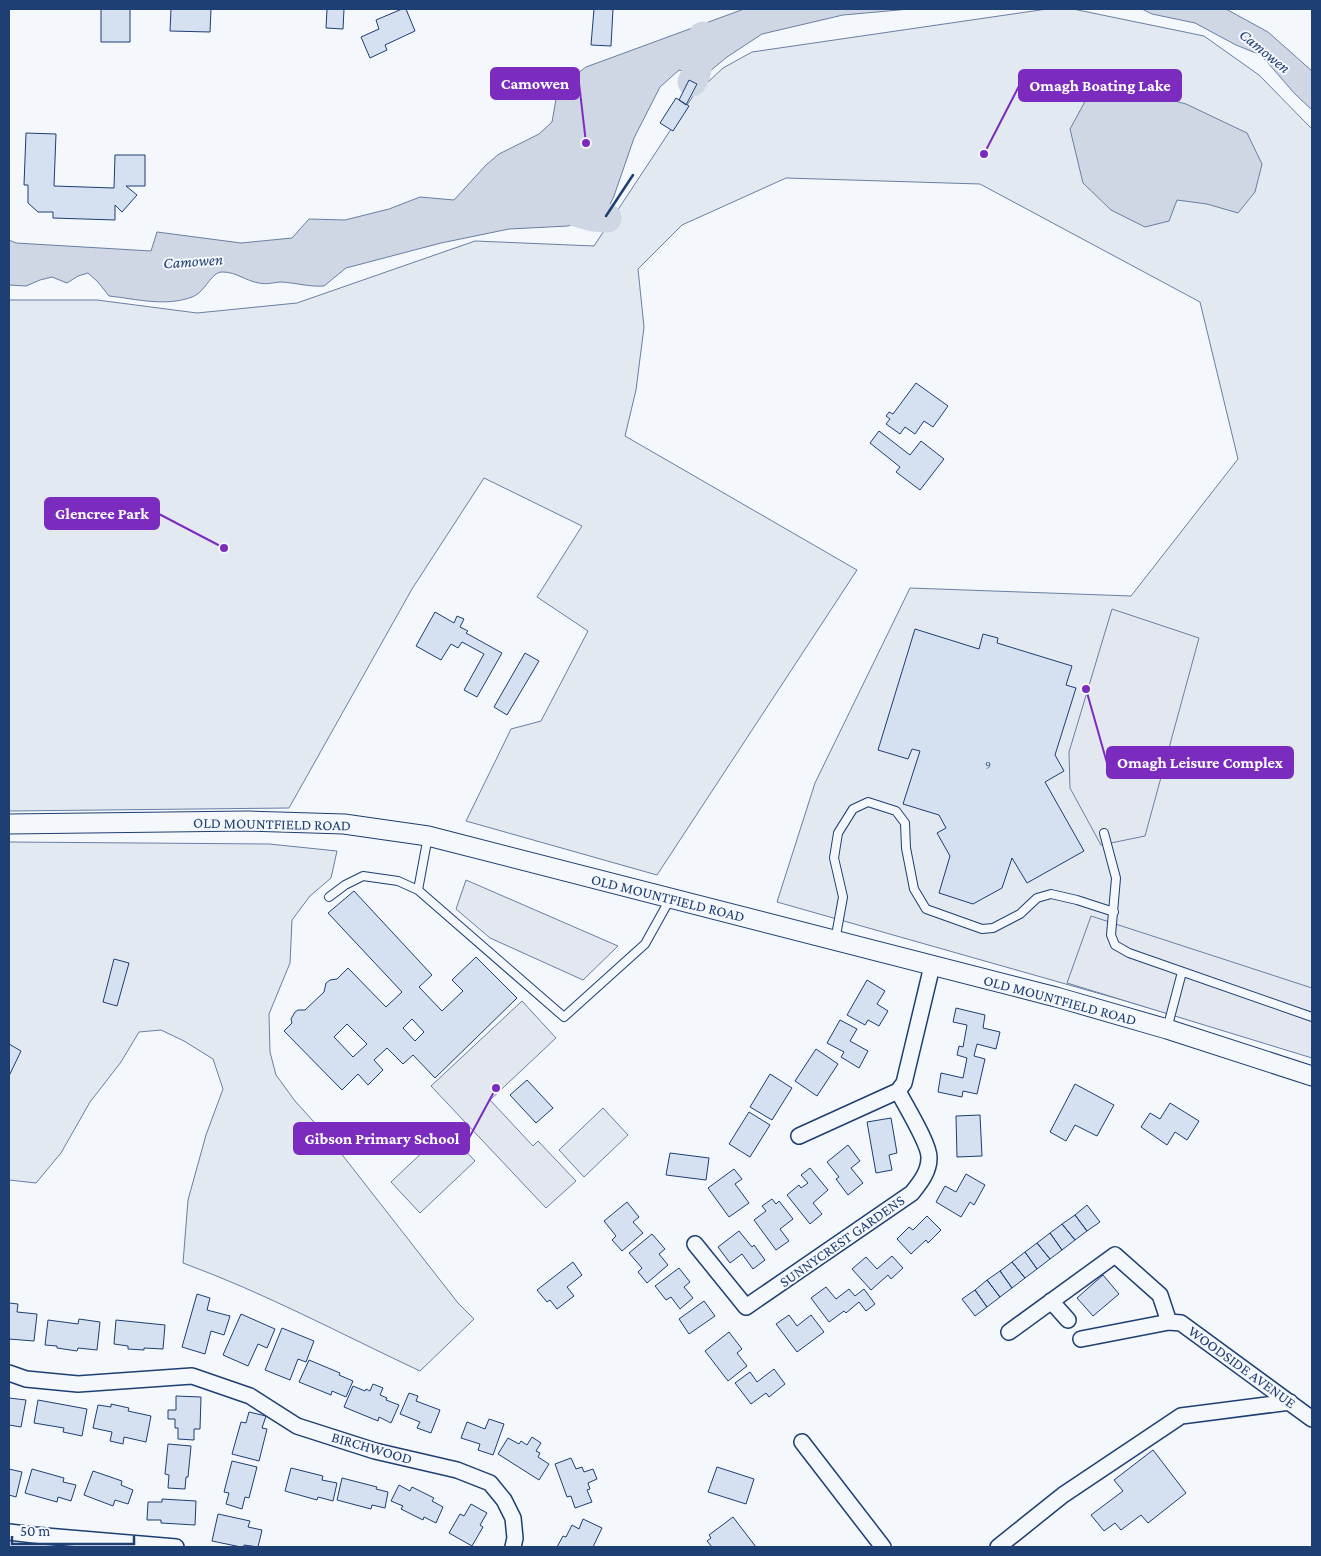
<svg xmlns="http://www.w3.org/2000/svg" width="1321" height="1556" font-family="'Crimson Pro',serif">
  <style>
    .green { fill: #e3e9f0; stroke: #687fa3 }
    .parking { fill: #e3e8f0; stroke: #687fa3 }
    .water { fill: #cfd7e4; stroke: #687fa3 }
    .lines { fill: none; stroke-linecap: round; stroke-linejoin: round }
    .river { stroke: #cfd7e4; stroke-width: 29 }
    .building { fill: #d5e0f0; stroke: #1d3f73; fill-rule: evenodd }
    .service-casing { stroke: #1d3f73; stroke-width: 10 }
    .minor-casing { stroke: #1d3f73; stroke-width: 18 }
    .tertiary-casing { stroke: #1d3f73; stroke-width: 21 }
    .service { stroke: #f4f7fb; stroke-width: 8 }
    .minor { stroke: #f4f7fb; stroke-width: 15 }
    .tertiary { stroke: #f4f7fb; stroke-width: 19 }
    .wall { stroke: #1d3f73; stroke-width: 2.5 }
    .labels { text-anchor: middle; dominant-baseline: central; stroke-width: 4; stroke-linejoin: round; paint-order: stroke }
    .number-label { font-size: 12px; fill: #4b6792 }
    .street-label { font-size: 15px; fill: #1d3f73; stroke: #f4f7fb }
    .water-label { font-size: 16px; font-style: italic; fill: #1d3f73; stroke: #f4f7fb }
    .leader { fill: none; stroke: #7b2cbf; stroke-width: 2 }
    .callout-dot { fill: #7b2cbf; stroke: #f4f7fb; stroke-width: 2 }
    .callout { fill: #7b2cbf; stroke: #7b2cbf; stroke-width: 2 }
    .callout-label { font-size: 16px; text-anchor: middle; font-weight: bold; fill: #fff }
  </style>
  <rect width="100%" height="100%" fill="#f4f7fb"/>
  <!-- green -->
  <path class="green" d="M1047 9H1073L1204 36 1259 75 1312 129V1056L1122 1000 777 902 815 783 910 588 1131 596 1238 459 1200 302 980 184 786 178 682 225 638 269 644 327 636 390 625 436 857 570 657 875 466 821 511 729 541 721 588 631 537 597 582 526 484 478 412 589 289 808 9 811V300H97L197 313 297 303 475 241 594 246 693 96 723 68 752 52Z
    M9 842 269 844 337 851 331 878 310 896 292 920 290 963 269 1014 270 1052 276 1075 295 1101 333 1143 458 1303 474 1319 420 1371C341 1334 265 1293 183 1263L188 1200 206 1135 223 1089 213 1059 184 1041 161 1030 139 1032 121 1062 90 1102 61 1153 36 1183 9 1180Z
    M603 1108 628 1135 584 1177 559 1150Z
    M446 1130 475 1161 420 1213 391 1182Z"/>
  <!-- parking -->
  <path class="parking" d="M1112 609 1199 638 1145 836 1101 845 1070 788 1069 752Z
    M466 880 618 946 583 980 490 938 456 909Z
    M1091 916 1312 988V1058L1067 983Z
    M522 1001 556 1038 490 1100 533 1146 538 1141 576 1181 546 1208 431 1086Z"/>
  <!-- water -->
  <path class="water" d="M744 9H910L843 15 762 34 727 57 704 76 679 70 660 87 634 138 614 196 606 213 568 226 509 229 441 243 346 268 324 286C310 287 296 283 282 282 275 282 266 285 259 283 246 281 236 272 223 272 211 271 206 292 192 297 165 307 137 299 109 296L98 282 88 273 78 276 67 283 52 277 40 280 26 286 9 285V240L16 243 151 251 157 232 241 243 292 238 309 219 345 220 389 209 420 197 454 200 486 165 499 154 539 134 552 122 556 99 562 85 586 67Z
    M1142 9H1226L1268 32 1312 71V110L1295 94 1261 55 1236 45 1195 23 1152 14Z
    M1119 86 1186 104 1247 133 1262 164 1255 192 1238 213 1207 204 1177 200 1169 221 1145 227 1111 210 1083 183 1070 129 1088 96Z"/>
  <g class="lines">
    <!-- river -->
    <path class="river" d="M692 82 696 74 703 36
      M556 206 593 217 607 218"/>
  </g>
  <!-- building -->
  <path class="building" d="M101 9H130V42H101Z
    M171 9H211L210 32 170 31Z
    M327 9H344L343 29 326 28Z
    M402 9H406L415 31 385 45 387 50 370 58 361 37 379 29 376 20Z
    M594 9H613L611 46 591 45Z
    M689 80 697 84 686 105 679 100Z
    M676 98 689 106 673 131 660 123Z
    M26 133 56 134 54 186 114 188 115 155H145V186H126L137 195 122 212 115 205V220L53 218V212H38L28 203V185H24Z
    M916 383 948 406 933 427 924 421 915 434 905 427 900 434 886 424 890 419 886 416 889 412 893 414Z
    M879 431 910 455 921 441 944 459 920 490 896 472 900 467 870 443Z
    M435 612 454 623 457 616 464 619 460 627 468 631 466 633 502 653 477 697 464 690 484 654 462 642 458 648 451 644 441 660 416 646Z
    M915 629 979 649 983 634 998 638 997 643 1072 666 1066 685 1076 688 1055 755 1064 771 1045 782 1084 851 1027 883 1012 858 1002 888 973 904 939 893 950 856 937 833 946 828 939 815 903 804 920 751 912 749 908 759 878 750Z
    M525 653 539 661 507 715 494 707Z
    M354 891 432 975 419 987 442 1011 463 991 452 980 476 957 517 998 435 1078 413 1055 403 1064 387 1048 374 1060 383 1070 368 1085 358 1074 342 1090 284 1031 292 1023 291 1019 295 1012 298 1010H305L324 992 326 983 330 980 337 979 348 968 386 1007 402 992 328 913ZM412 1019 424 1032 415 1041 403 1028ZM347 1024 367 1044 353 1057 334 1037Z
    M114 959 129 963 117 1006 103 1002Z
    M867 980 885 991 877 1004 888 1011 879 1026 868 1020 865 1025 847 1015Z
    M956 1008 985 1015 983 1028 1000 1032 996 1049 977 1044 974 1056 985 1059 977 1094 963 1091 962 1097 938 1092 941 1073 963 1078 967 1058 957 1055 959 1046 963 1047 967 1025 953 1022Z
    M840 1020 857 1029 850 1041 868 1051 859 1068 841 1057 844 1052 827 1043Z
    M9 1044 21 1051 9 1076Z
    M816 1049 838 1064 817 1096 795 1081Z
    M770 1074 792 1088 772 1120 750 1107Z
    M527 1080 553 1108 536 1123 510 1095Z
    M1075 1084 1114 1105 1097 1136 1075 1125 1066 1141 1050 1132Z
    M1170 1103 1199 1121 1187 1140 1175 1132 1167 1145 1141 1127 1150 1113 1160 1119Z
    M749 1112 770 1125 750 1157 729 1144Z
    M980 1115 982 1156 957 1157 956 1116Z
    M891 1118 897 1153 889 1155 892 1170 876 1173 867 1122Z
    M848 1145 860 1161 851 1168 863 1183 848 1195 836 1179 839 1177 827 1162Z
    M670 1153 709 1158 706 1180 666 1175Z
    M810 1168 828 1190 813 1203 822 1214 810 1224 787 1195 799 1185 801 1188 808 1183 801 1175Z
    M734 1169 742 1179 735 1184 749 1203 729 1217 708 1188Z
    M966 1174 985 1185 974 1205 970 1202 961 1217 936 1202 945 1186 956 1192Z
    M772 1199 776 1204 779 1201 793 1219 780 1229 789 1241 776 1250 754 1220 766 1211 762 1206Z
    M627 1202 639 1217 633 1222 643 1233 622 1251 612 1240 616 1236 604 1221Z
    M1087 1205 1100 1222 1087 1231 1075 1215Z
    M1075 1215 1087 1231 1075 1240 1062 1224Z
    M927 1216 941 1230 928 1243 926 1240 911 1254 897 1239 909 1227 913 1230Z
    M1062 1224 1075 1240 1062 1250 1050 1233Z
    M739 1231 752 1247 754 1245 765 1260 753 1269 742 1254 730 1263 718 1247Z
    M1050 1233 1062 1250 1050 1259 1037 1243Z
    M652 1234 665 1249 659 1254 668 1265 647 1283 638 1272 642 1268 629 1253Z
    M1037 1243 1050 1259 1037 1269 1025 1252Z
    M1025 1252 1037 1269 1025 1278 1012 1262Z
    M892 1256 903 1268 891 1279 888 1275 871 1290 852 1269 866 1257 877 1269Z
    M573 1262 582 1275 567 1287 574 1296 557 1309 550 1300 547 1302 537 1290Z
    M1012 1262 1025 1278 1012 1288 1000 1271Z
    M679 1268 690 1282 684 1287 693 1298 680 1309 671 1297 666 1300 655 1286Z
    M1000 1271 1012 1288 1000 1297 987 1280Z
    M1103 1275 1119 1294 1093 1316 1077 1298Z
    M987 1280 1000 1297 987 1307 975 1290Z
    M826 1287 836 1299 849 1289 855 1296 864 1289 875 1304 866 1311 859 1302 846 1313 844 1311 829 1322 811 1298Z
    M975 1290 987 1307 975 1316 962 1299Z
    M197 1294 210 1298 207 1310 230 1316 224 1335 211 1331 205 1354 182 1347Z
    M704 1301 715 1316 689 1334 679 1319Z
    M9 1303 18 1304 17 1312 37 1314 34 1341 9 1339Z
    M241 1314 275 1329 267 1348 258 1344 248 1366 223 1355Z
    M789 1315 797 1326 811 1315 824 1332 797 1352 776 1324Z
    M79 1319 100 1322 97 1350 78 1348 77 1351 57 1348V1346L45 1345 48 1320 78 1324Z
    M116 1320 165 1325 163 1349 144 1348V1350L128 1349V1346L114 1344Z
    M282 1328 314 1341 306 1362 298 1359 290 1380 265 1370Z
    M729 1332 742 1349 737 1353 747 1366 728 1381 705 1351Z
    M309 1360 340 1373 339 1375 353 1381 346 1397 332 1391 331 1395 299 1382Z
    M774 1369 785 1384 769 1397 766 1393 751 1404 735 1383 750 1372 757 1382Z
    M373 1384 383 1388 380 1395 387 1398 386 1400 399 1405 391 1423 379 1417 378 1421 344 1407 353 1386 365 1391 366 1389 370 1391Z
    M409 1393 418 1396 416 1401 440 1410 431 1433 417 1428 420 1422 400 1414Z
    M176 1396 201 1397 200 1429H194V1440L178 1439V1428H175V1419H168V1410H176Z
    M9 1398 26 1400 21 1427 9 1425Z
    M38 1400 87 1409 82 1436 63 1432 64 1428 34 1423Z
    M111 1404 129 1408 128 1411 151 1416 146 1442 124 1437 123 1444 110 1441 112 1432 93 1428 98 1405 111 1407Z
    M249 1412 266 1416 262 1428 267 1429 259 1461 232 1454 241 1422 246 1423Z
    M489 1419 504 1424 493 1455 478 1450 480 1444 461 1438 467 1422 485 1429Z
    M532 1437 541 1443 536 1451 540 1453 538 1457 549 1464 539 1480 498 1454 508 1438 519 1444 521 1441 527 1445Z
    M168 1444 191 1446 188 1477H186L185 1489 168 1488 169 1475 165 1474Z
    M1153 1450 1186 1493 1148 1523 1141 1515 1121 1530 1115 1523 1104 1531 1091 1515 1123 1491 1114 1480Z
    M571 1458 576 1469 582 1467 584 1472 593 1469 597 1479 588 1483 590 1489 587 1490 592 1502 575 1508 571 1496 567 1497 555 1464Z
    M232 1461 257 1467 249 1498 245 1497 242 1509 226 1504 229 1493 224 1492Z
    M717 1467 754 1479 746 1504 708 1492Z
    M291 1468 323 1476 322 1480 337 1483 333 1501 318 1497 317 1500 285 1491Z
    M9 1469 22 1472 16 1497 9 1495Z
    M32 1469 64 1478 63 1482 76 1485 71 1501 58 1497 57 1502 25 1493Z
    M93 1471 122 1481 121 1485 133 1490 128 1504 115 1500 113 1506 84 1495Z
    M342 1478 377 1487 376 1489 388 1492 385 1508 372 1505 371 1509 337 1500Z
    M399 1485 410 1491 412 1487 434 1498 432 1501 443 1507 436 1523 424 1517 423 1520 401 1509 403 1506 391 1501Z
    M162 1499 196 1501 195 1525 161 1523V1520H147L148 1502H162Z
    M471 1504 487 1513 480 1525 483 1527 472 1546 449 1533 460 1514 464 1516Z
    M218 1514 250 1521 248 1527 262 1530 258 1547 244 1545V1547H241L212 1541Z
    M733 1517 756 1547H712L707 1541 711 1538 709 1535Z
    M583 1519 602 1528 593 1547H557L563 1536 566 1537 572 1525 579 1529Z"/>
  <g class="lines">
    <!-- service casing -->
    <g class="service-casing">
      <path id="service" d="M1104 833 1116 878 1111 935 1115 945 1129 953 1312 1017
        M428 836 418 890 564 1017 645 944 670 899
        M329 897 345 885 363 876 398 881 418 890
        M835 941 843 897 834 858 838 833 853 809 868 802 896 811 905 823 906 848 914 889 926 909 982 929 993 928 1020 914 1037 898 1051 894 1077 900 1114 912
        M1167 1029 1182 972"/>
    </g>
    <!-- minor casing -->
    <g class="minor-casing">
      <path id="minor" d="M799 1136 898 1091 904 1083 932 966
        M695 1244 746 1307 912 1193C920 1183 929 1172 929 1158 930 1145 905 1105 898 1091
        M1051 1301 1068 1320
        M1009 1332 1115 1255 1160 1295 1169 1322
        M1081 1339 1169 1322 1181 1323 1312 1419
        M9 1373 26 1379 78 1384 192 1376 250 1396 297 1426 375 1451 457 1470 490 1483 504 1500 513 1518 515 1538 513 1547
        M802 1442 883 1547
        M9 1532 34 1535 176 1547
        M998 1547 1063 1495 1181 1416 1290 1402"/>
    </g>
    <!-- tertiary casing -->
    <g class="tertiary-casing">
      <path id="tertiary" d="M9 824 248 821 344 824 428 836 1056 997 1167 1029 1312 1076"/>
    </g>
    <!-- service -->
    <use href="#service" class="service"/>
    <!-- minor -->
    <use href="#minor" class="minor"/>
    <!-- tertiary -->
    <use href="#tertiary" class="tertiary"/>
    <!-- wall -->
    <path class="wall" d="M606 216 633 175"/>
  </g>
  <g class="labels">
    <!-- number labels -->
    <g class="number-label">
      <text x="988" y="765">9</text>
    </g>
    <!-- street labels -->
    <g class="street-label">
      <text transform="translate(272 824) rotate(1)">OLD MOUNTFIELD ROAD</text>
      <text transform="translate(668 898) rotate(14)">OLD MOUNTFIELD ROAD</text>
      <text transform="translate(1060 1000) rotate(15)">OLD MOUNTFIELD ROAD</text>
      <text transform="translate(842 1241) rotate(-35)">SUNNYCREST GARDENS</text>
      <text transform="translate(1242 1367) rotate(36)">WOODSIDE AVENUE</text>
      <text transform="translate(372 1448) rotate(16)">BIRCHWOOD</text>
    </g>
    <!-- water labels -->
    <g class="water-label">
      <text transform="translate(1265 51) rotate(39)">Camowen</text>
      <text transform="translate(193 261) rotate(-4)">Camowen</text>
    </g>
  </g>
  <!-- callouts -->
  <path class="leader" d="M586 143L579 83M984 154L1019 86M224 548L159 514M1086 689L1107 763M496 1088L469 1138"/>
  <g class="callout-dot">
    <circle cx="586" cy="143" r="5"/>
    <circle cx="984" cy="154" r="5"/>
    <circle cx="224" cy="548" r="5"/>
    <circle cx="1086" cy="689" r="5"/>
    <circle cx="496" cy="1088" r="5"/>
  </g>
  <g class="callout">
    <rect x="491" y="68" width="88" height="31" rx="5"/>
    <rect x="1019" y="70" width="162" height="31" rx="5"/>
    <rect x="45" y="498" width="114" height="31" rx="5"/>
    <rect x="1107" y="747" width="186" height="31" rx="5"/>
    <rect x="294" y="1123" width="175" height="31" rx="5"/>
  </g>
  <g class="callout-label">
    <text x="535" y="89">Camowen</text>
    <text x="1100" y="91">Omagh Boating Lake</text>
    <text x="102" y="519">Glencree Park</text>
    <text x="1200" y="768">Omagh Leisure Complex</text>
    <text x="382" y="1144">Gibson Primary School</text>
  </g>
  <!-- border -->
  <rect width="1321" height="1556" fill="none" stroke="#1d3f73" stroke-width="20"/>
  <!-- scale -->
  <path d="M12 1536v8h122v-8" fill="none" stroke="#1d3f73" stroke-width="2.5"/>
  <text x="20" y="1536" font-size="15" fill="#1d3f73" stroke="#f4f7fb" stroke-width="4" paint-order="stroke">50 m</text>
</svg>
